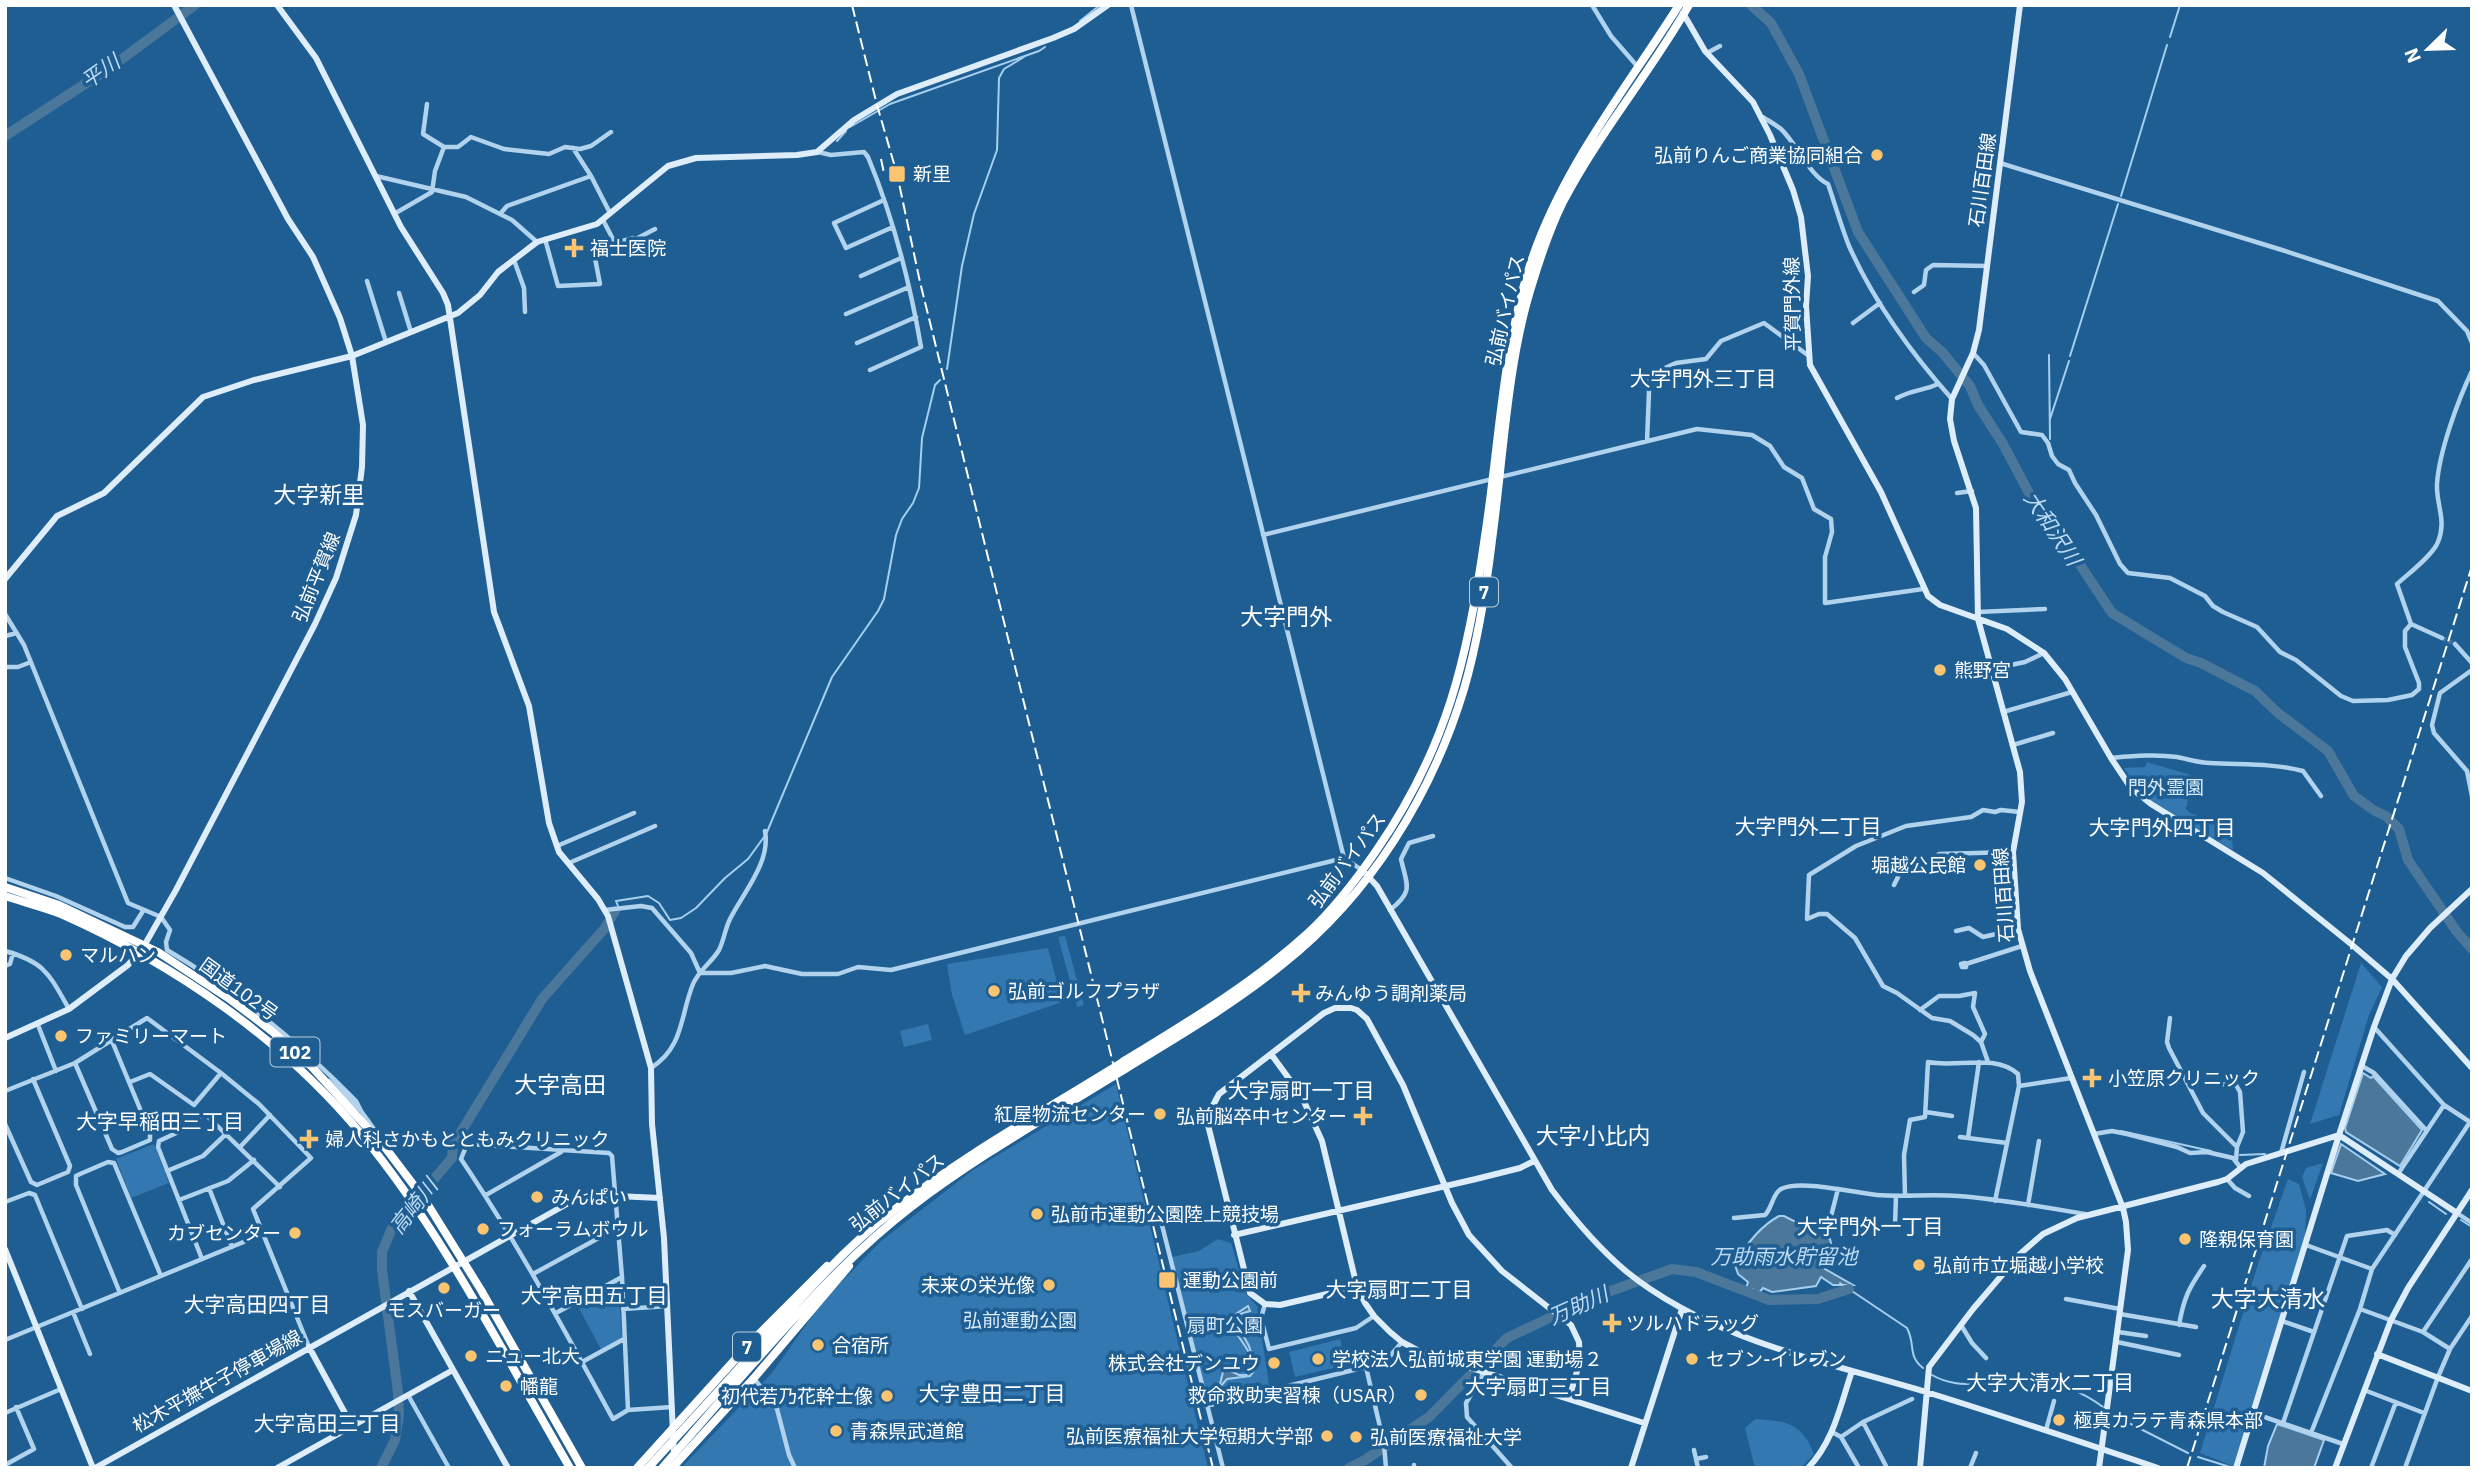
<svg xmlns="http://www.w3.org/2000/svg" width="2477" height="1473" font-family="'IBM Plex Sans','Noto Sans JP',sans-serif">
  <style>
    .green { fill: #3378b0 }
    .water { fill: #4b779b; stroke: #a5cfef; stroke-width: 2 }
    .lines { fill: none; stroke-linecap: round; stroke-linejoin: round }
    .stream { stroke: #a5cfef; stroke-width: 2 }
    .river { stroke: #4b779b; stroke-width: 10 }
    .street-tunnel { stroke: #4176a2; stroke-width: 4.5; stroke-dasharray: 4.5 2; stroke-linecap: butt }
    .street { stroke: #b1d3ee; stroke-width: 4.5 }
    .secondary { stroke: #deedfa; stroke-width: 6 }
    .highway { stroke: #fff; stroke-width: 8 }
    .rail { stroke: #fff; stroke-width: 2; stroke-dasharray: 12 5; stroke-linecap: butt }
    .highway-bridge { stroke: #fff; stroke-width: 8 }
    .poi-dot { fill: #fbc471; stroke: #1f5e92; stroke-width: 2.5 }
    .labels { text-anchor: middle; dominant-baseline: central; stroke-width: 7; stroke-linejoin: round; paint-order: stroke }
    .shield { fill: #1f5e92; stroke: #bccfde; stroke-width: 2 }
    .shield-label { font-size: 18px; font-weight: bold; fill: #fff }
    .poi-label { font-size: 19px; fill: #fff; stroke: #1f5e92; text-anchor: start }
    .street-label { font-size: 19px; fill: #fff; stroke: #1f5e92 }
    .park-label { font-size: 19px; fill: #d7eafa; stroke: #1f5e92 }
    .water-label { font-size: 21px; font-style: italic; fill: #bddcf4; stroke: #1f5e92 }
    .neighbourhood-label { font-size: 21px; fill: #fff; stroke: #1f5e92 }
    .quarter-label { font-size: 23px; fill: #fff; stroke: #1f5e92 }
  </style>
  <rect width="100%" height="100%" fill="#1f5e92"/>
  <!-- green -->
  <path class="green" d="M2147 762 2191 775 2187 806 2185 808 2190 813 2220 824 2232 837 2233 850 2157 805 2139 790 2124 768 2145 767Z
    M1065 936 1084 1005 1077 1007 1058 937Z
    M1048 948 1062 1002 965 1035 952 995 947 964Z
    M2361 963 2382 987 2369 1015 2339 1115 2310 1124Z
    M928 1024 932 1040 904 1047 900 1031Z
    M1116 1084 1208 1468H681L772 1373 822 1302 881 1241 973 1170Z
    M154 1144 169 1183 131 1198 116 1159Z
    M2323 1163 2310 1200 2302 1177 2306 1168Z
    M2288 1179 2299 1184 2306 1210 2305 1240 2233 1466 2200 1453 2258 1264Z
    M1218 1239 1231 1243 1246 1294 1257 1306 1270 1391 1208 1403 1172 1257 1199 1251Z
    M618 1281 622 1338 601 1349 576 1303Z
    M1340 1339 1346 1365 1295 1377 1289 1352Z
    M1755 1419C1785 1421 1802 1422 1814 1454L1801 1468H1755L1745 1428Z"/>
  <!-- water -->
  <path class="water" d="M2363 1073 2371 1078 2373 1076 2422 1130 2400 1166 2346 1132 2345 1128Z
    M2341 1144 2385 1174 2358 1181 2331 1173Z
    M1779 1216H1784L1830 1239 1833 1252 1825 1269 1853 1285H1833L1821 1277 1816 1286 1772 1292 1763 1288 1758 1294 1746 1288 1748 1282 1738 1274 1735 1265C1745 1246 1759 1227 1779 1216Z
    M1248 1306 1250 1311 1240 1314 1237 1324 1249 1346 1256 1368 1250 1376 1227 1379 1219 1388 1224 1368 1239 1375H1246L1253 1367C1252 1348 1235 1338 1232 1322L1236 1314Z
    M2277 1424 2324 1440 2314 1468H2264L2268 1446Z"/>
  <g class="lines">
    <!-- stream -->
    <path class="stream" d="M1080 21 1100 5
      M2170 37 2180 5
      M850 127 890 104 1039 51 1045 47
      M837 141 846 131
      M2121 196 2167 45
      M2049 355 2050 439
      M2070 356 2118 204
      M947 369 962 266 974 214 997 150 999 78 1004 69 1024 57
      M2050 419 2069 361
      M767 832 832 677 878 611 884 599 896 535 902 519 913 503 919 488 922 438 935 385 940 380
      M618 906 616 901 648 896 659 903 670 920 681 918 696 908 725 878 748 859 764 837
      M2121 1131 2211 1151
      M2240 1155 2265 1154
      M2429 1202 2446 1214
      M2461 1220 2472 1227
      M1840 1283 1907 1328C1916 1345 1907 1355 1923 1368
      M1751 1294 1753 1289
      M1932 1375C1944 1382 1965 1387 1979 1382 1986 1380 1992 1376 2000 1376 2038 1376 2073 1385 2103 1407
      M2113 1415 2188 1453
      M2198 1457 2230 1467"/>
    <!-- river -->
    <path class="river" d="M1751 5 1771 23 1799 74 1858 232 1926 338 1942 352 1970 386 1978 405 2003 444 2038 510 2055 535 2073 554 2112 613 2186 658 2201 663 2255 691 2278 713 2328 751 2354 796 2375 811 2386 816 2399 829 2408 860 2457 932 2472 949
      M5 136 111 67 195 5
      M381 1468 395 1440 399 1416 398 1392 382 1270V1252L392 1228 452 1158 453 1145 542 999 605 928 615 911
      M1349 1468 1365 1460 1429 1417 1507 1338 1594 1297 1672 1269 1696 1272 1769 1300 1818 1299 1849 1289"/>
    <!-- street-tunnel -->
    <path class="street-tunnel" d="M2442 638 2455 644"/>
    <!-- street -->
    <path class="street" d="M1131 5 1344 858 1362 870
      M1592 5 1611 36 1637 66
      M1707 53 1720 46
      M427 104 423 134 444 147
      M1763 117C1769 121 1776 125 1781 129 1797 144 1809 175 1828 184 1835 204 1841 226 1849 246 1874 302 1912 354 1952 399
      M573 148 591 176 610 213
      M818 152 831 155 864 152 868 157C893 217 910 283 921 347L870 370
      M2000 163 2282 250 2438 301 2467 331 2472 343
      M376 176 466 197 512 220 537 242
      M884 200 834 223 846 248 893 227
      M394 214 432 192 435 171 444 147H458L471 137 504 149 549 154 565 147 580 149 591 146 611 132
      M500 214 507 206 591 176
      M603 220 615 243
      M545 239 558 286 600 284 594 253 615 243 633 238 641 254
      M634 240 655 229
      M514 260 524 288 525 312
      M861 276 901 258
      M367 281 386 342
      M1914 292 1924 285 1926 270 1933 265 1987 266
      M399 293 411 332
      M846 314 909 287
      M1853 323 1880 303
      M857 343 916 317
      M1973 353 1984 365 2021 432 2042 435 2048 443 2052 456 2058 464 2069 470 2075 483 2096 515 2120 564 2128 573 2170 578 2205 596 2213 606 2223 612 2257 627 2280 652 2296 660 2341 696 2353 701 2388 700 2412 695 2419 689V683L2405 647V631L2411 624
      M1897 398C1914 389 1923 391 1938 384
      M1647 441 1649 392 1647 376 1676 363 1706 359 1721 341 1764 323 1809 356
      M1957 493 1972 491
      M1263 535 1697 429 1752 435 1770 446 1784 467 1802 478 1814 509 1831 519 1832 532 1825 557V603L1923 589
      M1978 612 2045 609
      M5 614 24 645 128 903 161 917 170 930 166 942 167 950C237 991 299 1043 356 1101L361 1111
      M5 636 17 633
      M2442 638 2411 624 2397 584C2408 574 2433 555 2438 542 2447 520 2436 505 2437 484 2439 452 2458 400 2472 371
      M2455 644 2472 663
      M5 667H18L31 662
      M1992 669 2025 662 2044 653
      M2472 670 2440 693 2432 725 2434 733 2467 771 2472 796
      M2003 712 2072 692
      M2013 745 2053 733
      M2111 758C2134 756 2155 754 2177 757 2188 759 2199 763 2210 763 2241 765 2273 763 2303 771L2321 796
      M557 846 634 813
      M569 863 655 826
      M5 878 56 896 125 927H133L143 911
      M1894 885 1898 877V869L1931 861 1939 854 2013 852
      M605 910 641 906 652 908 691 953 700 973
      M1390 910C1414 891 1407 886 1401 859L1409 843 1433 836
      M1807 919 1809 875 1856 846 1906 826 1971 817 1983 810 1995 812 2001 810 2020 812
      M1807 919 1819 914H1827L1855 938 1883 986 1897 993 1932 1018 1950 1021 1973 1035 1981 1042 1988 1062
      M1956 931 1969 928 1983 937 2018 929
      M5 951C45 962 49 974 69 1009
      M1965 963 1966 967H1962L1961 964Z
      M1966 964 2022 946
      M5 966 10 964 13 953
      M700 973H731L765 966 802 974H838L858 967 891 970 1344 858
      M1920 1010 1939 996H1959L1975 993 1973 1007 1985 1034 1981 1042
      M2170 1018 2167 1042 2169 1048 2203 1113 2237 1147 2236 1160
      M38 1025 56 1071
      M75 1063 112 1149 118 1153 122 1152 150 1140V1133L112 1041
      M2362 1066 2374 1073 2426 1130
      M651 1068C684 1047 680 1016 693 984 699 970 712 962 719 950 724 940 725 929 730 919 743 893 771 862 765 831
      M329 1081 361 1111 379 1136
      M130 1082 150 1074 194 1105 221 1073
      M2221 1084 2236 1085 2240 1092 2243 1132 2237 1147
      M2019 1086 2071 1078
      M5 1091 75 1063 147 1018 221 1073 259 1104 311 1158 253 1209 309 1347
      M1926 1112 1952 1116
      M5 1124 31 1182 37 1185 68 1172 70 1166 33 1079
      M2094 1134 2112 1131 2127 1134 2177 1147 2190 1153 2207 1152 2233 1158 2240 1167
      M1960 1137 2007 1143
      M1968 1138 1979 1062
      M241 1146 270 1115
      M2281 1153 2304 1072
      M167 1171 203 1156 226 1134
      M2398 1174 2444 1105
      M2227 1179 2235 1188 2249 1196
      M209 1188 232 1247
      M486 1195 561 1152
      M1905 1195 1904 1155 1910 1120 1925 1117 1928 1062C1957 1068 1994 1053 2018 1074L2019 1086 1995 1201
      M179 1200 228 1181 254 1160
      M5 1202 29 1193 35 1195 82 1309
      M2028 1205 2039 1141
      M2457 1213 2472 1223
      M1160 1217 1223 1468
      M1734 1218 1765 1215C1772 1208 1773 1193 1781 1189 1800 1179 1855 1193 1877 1195 1904 1197 1931 1194 1958 1196 2000 1199 2043 1207 2085 1214
      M1867 1227 1895 1226 1896 1196
      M1827 1232 1838 1189
      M2306 1245 2372 1269
      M202 1259 158 1147 159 1141 187 1128 204 1113 280 1187
      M533 1274 617 1228
      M120 1293 76 1185V1176L80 1174 108 1162 114 1163 161 1276
      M2066 1299 2120 1309
      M1265 1304 1261 1318 1269 1349 1356 1328 1374 1316
      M623 1309 668 1306
      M2360 1309 2423 1332 2450 1349
      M73 1312 90 1354
      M556 1313 622 1277
      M2120 1314 2196 1327
      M2282 1321 2314 1332
      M1961 1325 1972 1343 1986 1358
      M2179 1325C2184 1297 2189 1288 2204 1266
      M2118 1332 2146 1336
      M2423 1332 2472 1259
      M5 1340 263 1234
      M2117 1342 2179 1355
      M582 1362 624 1339
      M1366 1367 1384 1444 1386 1468
      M1484 1372 1466 1403 1467 1417 1512 1468
      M754 1378 777 1409 789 1455 795 1468
      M2364 1390 2424 1413
      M408 1395 449 1468
      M1206 1406 1366 1367 1390 1356 1402 1342
      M628 1410 622 1277 612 1156 609 1153 467 1144 461 1159C517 1242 565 1331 613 1419L628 1410 672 1407
      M5 1413 61 1389
      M2253 1413 2343 1444
      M1863 1422 1886 1466
      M2283 1423 2347 1236 2387 1230 2395 1235
      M2046 1430 2054 1401
      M1832 1432 1841 1437 1863 1422 1912 1399
      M2311 1433 2360 1309 2372 1269 2470 1122 2444 1105 2374 1027
      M1841 1437 1859 1468
      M1694 1450 1698 1468
      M1696 1459 1706 1457
      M5 1465 34 1449 16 1407
      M1414 1468V1465
      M1970 1468 1976 1453
      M2371 1468 2396 1402
      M2405 1468 2438 1377 2450 1349 2472 1316"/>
    <!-- secondary -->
    <path class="secondary" d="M277 5 316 58 401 227 443 293 448 305 494 612 529 706 549 823 559 852 598 899 608 916 651 1068 652 1124 664 1238 674 1455
      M2020 5 1979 330 1973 353 1952 399 1950 419 1954 441 1976 508 1978 619 2020 772 2022 802 2013 852 2018 929 2030 971 2123 1208 2126 1222 2128 1250 2099 1468
      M1683 13 1705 51 1753 102 1770 135 1793 190 1801 217 1808 276 1806 306 1810 365 1881 492 1928 596 1940 605 2007 629 2044 653 2065 679 2111 758 2131 788 2151 804 2263 873 2351 944 2392 979 2472 1068
      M5 579 57 516 104 493 203 397 254 380 352 356 458 313 480 295 498 272 537 242 597 224 668 166 696 158 797 155 817 152 854 120 897 94 1053 38 1074 29 1108 5
      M1363 871 1377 886 1552 1190C1574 1219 1598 1248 1627 1272 1711 1340 1824 1361 1926 1392 2004 1416 2081 1442 2158 1468
      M5 1038 69 1009 128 965 144 946 176 890 315 624 336 578 356 515 362 467 363 425 352 356 340 318 313 257 288 219 174 5
      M1271 1054 1301 1095 1322 1141 1357 1287 1365 1303 1374 1316 1390 1332 1402 1342 1421 1352 1644 1423
      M2339 1135 2457 1213
      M1234 1235 1476 1179 1520 1168 1534 1161
      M5 1249 93 1468
      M1357 1287 1280 1305 1265 1304 1250 1293 1208 1125 1209 1113 1219 1094 1324 1013 1335 1008H1351L1357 1010 1367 1019 1403 1085 1452 1203 1469 1235 1502 1271 1571 1325 1579 1342 1580 1361 1569 1399
      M409 1291 508 1468
      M309 1347 352 1426
      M2377 1354 2472 1391
      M95 1468 574 1200 593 1195 660 1198
      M277 1468 453 1370
      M1631 1468 1682 1309
      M1808 1468C1834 1441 1840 1406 1852 1371
      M1920 1468 1929 1367 1973 1309 2020 1254 2043 1234 2077 1218 2218 1182 2227 1179 2246 1164 2339 1135
      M2236 1468 2339 1135 2374 1027 2392 979 2406 956 2430 928 2472 889
      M2335 1468 2391 1320 2408 1288 2472 1190"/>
    <!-- highway -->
    <path class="highway" d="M5 887 59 905 158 952 231 1000 273 1032 312 1067 384 1146 425 1200 481 1290 582 1468
      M5 896C23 902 43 907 61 914 174 964 283 1039 362 1135 445 1236 504 1355 570 1468
      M1124 1061C1188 1022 1253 983 1308 933 1335 908 1356 880 1376 851 1447 748 1468 658 1485 536 1499 446 1502 352 1530 265 1561 169 1626 89 1679 5
      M1125 1069C1179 1036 1234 1004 1283 964 1370 895 1432 795 1464 689 1478 641 1486 590 1492 540 1503 460 1507 367 1530 291 1539 261 1549 230 1563 202 1599 133 1650 73 1689 5
      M722 1387C777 1327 829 1260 894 1210 961 1157 1037 1115 1110 1070
      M728 1392C786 1327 842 1260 911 1207 975 1158 1044 1119 1112 1077
      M637 1468 750 1343 827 1266
      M672 1468 754 1378 849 1266"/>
    <!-- rail -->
    <path class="rail" d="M852 5 877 105 897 174 920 282 1213 1468
      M881 159 884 173
      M2187 1468 2472 566"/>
    <!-- highway-bridge -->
    <path class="highway-bridge" d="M1110 1070 1124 1061
      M1112 1077 1125 1069
      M648 1468 722 1387
      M662 1468 728 1392"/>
  </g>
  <!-- markers -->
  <g class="poi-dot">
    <circle cx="1877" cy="155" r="7"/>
    <rect x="888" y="165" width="18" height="18" rx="3.5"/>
    <path d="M570.5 237.5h7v7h7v7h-7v7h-7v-7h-7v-7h7z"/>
    <circle cx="1940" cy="670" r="7"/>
    <circle cx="1980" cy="865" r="7"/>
    <circle cx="66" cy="955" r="7"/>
    <circle cx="994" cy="991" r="7"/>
    <path d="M1297.5 982.5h7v7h7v7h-7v7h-7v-7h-7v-7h7z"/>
    <circle cx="61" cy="1036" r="7"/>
    <path d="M2088.5 1067.5h7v7h7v7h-7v7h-7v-7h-7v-7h7z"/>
    <circle cx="1160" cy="1114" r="7"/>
    <path d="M1359.5 1105.5h7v7h7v7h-7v7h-7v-7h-7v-7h7z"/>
    <path d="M305.5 1128.5h7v7h7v7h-7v7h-7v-7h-7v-7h7z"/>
    <circle cx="537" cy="1197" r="7"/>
    <circle cx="1037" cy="1214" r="7"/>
    <circle cx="483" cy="1229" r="7"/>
    <circle cx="295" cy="1233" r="7"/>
    <circle cx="2185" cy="1239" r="7"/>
    <circle cx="1919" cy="1265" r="7"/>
    <rect x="1158" y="1271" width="18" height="18" rx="3.5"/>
    <circle cx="1049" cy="1285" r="7"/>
    <circle cx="444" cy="1288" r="7"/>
    <path d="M1608.5 1312.5h7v7h7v7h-7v7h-7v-7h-7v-7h7z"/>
    <circle cx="818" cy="1345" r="7"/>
    <circle cx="471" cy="1356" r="7"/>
    <circle cx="1318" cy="1359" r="7"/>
    <circle cx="1692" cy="1359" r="7"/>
    <circle cx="1274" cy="1363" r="7"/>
    <circle cx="506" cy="1386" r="7"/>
    <circle cx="1421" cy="1395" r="7"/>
    <circle cx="887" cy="1396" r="7"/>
    <circle cx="2059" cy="1420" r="7"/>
    <circle cx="836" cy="1431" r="7"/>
    <circle cx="1327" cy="1436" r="7"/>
    <circle cx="1356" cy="1437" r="7"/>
  </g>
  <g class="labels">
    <!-- shield labels -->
    <g class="shield">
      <rect x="1470" y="577.5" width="28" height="29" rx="5"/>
      <rect x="270.5" y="1037.5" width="49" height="29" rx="5"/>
      <rect x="733" y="1332.5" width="28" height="29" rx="5"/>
    </g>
    <g class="shield-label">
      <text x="1484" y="592">7</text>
      <text x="295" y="1052">102</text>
      <text x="747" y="1347">7</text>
    </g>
    <!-- poi labels -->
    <g class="poi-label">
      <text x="1863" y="155" text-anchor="end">弘前りんご商業協同組合</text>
      <text x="913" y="174">新里</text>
      <text x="590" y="248">福士医院</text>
      <text x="1954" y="670">熊野宮</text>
      <text x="1966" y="865" text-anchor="end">堀越公民館</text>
      <text x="80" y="955">マルハン</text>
      <text x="1008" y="991">弘前ゴルフプラザ</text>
      <text x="1315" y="993">みんゆう調剤薬局</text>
      <text x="75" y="1036">ファミリーマート</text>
      <text x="2108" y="1078">小笠原クリニック</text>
      <text x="1146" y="1114" text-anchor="end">紅屋物流センター</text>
      <text x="1347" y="1116" text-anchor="end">弘前脳卒中センター</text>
      <text x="325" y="1139">婦人科さかもとともみクリニック</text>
      <text x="551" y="1197">みんぱい</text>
      <text x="1051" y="1214">弘前市運動公園陸上競技場</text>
      <text x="497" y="1229">フォーラムボウル</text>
      <text x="281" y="1233" text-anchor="end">カブセンター</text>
      <text x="2199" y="1239">隆親保育園</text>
      <text x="1933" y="1265">弘前市立堀越小学校</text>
      <text x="1183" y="1280">運動公園前</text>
      <text x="1035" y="1285" text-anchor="end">未来の栄光像</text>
      <text x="444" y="1310" text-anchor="middle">モスバーガー</text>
      <text x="1626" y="1323">ツルハドラッグ</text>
      <text x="832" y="1345">合宿所</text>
      <text x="485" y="1356">ニュー北大</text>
      <text x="1332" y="1359">学校法人弘前城東学園 運動場２</text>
      <text x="1706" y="1359">セブン-イレブン</text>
      <text x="1260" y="1363" text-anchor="end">株式会社デンユウ</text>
      <text x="520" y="1386">幡龍</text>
      <text x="1407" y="1395" text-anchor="end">救命救助実習棟（USAR）</text>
      <text x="873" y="1396" text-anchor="end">初代若乃花幹士像</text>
      <text x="2073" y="1420">極真カラテ青森県本部</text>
      <text x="850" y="1431">青森県武道館</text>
      <text x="1313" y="1436" text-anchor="end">弘前医療福祉大学短期大学部</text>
      <text x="1370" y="1437">弘前医療福祉大学</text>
    </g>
    <!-- street labels -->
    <g class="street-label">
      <text transform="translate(1982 180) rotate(-82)">石川百田線</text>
      <text transform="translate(1792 304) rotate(-91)">平賀門外線</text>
      <text transform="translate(1505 310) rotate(-77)">弘前バイパス</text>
      <text transform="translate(316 577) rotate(-68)">弘前平賀線</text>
      <text transform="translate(1347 860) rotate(-53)">弘前バイパス</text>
      <text transform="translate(2003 895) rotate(-94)">石川百田線</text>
      <text transform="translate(239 989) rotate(36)">国道102号</text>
      <text transform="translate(897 1192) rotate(-38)">弘前バイパス</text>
      <text transform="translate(217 1381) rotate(-29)">松木平撫牛子停車場線</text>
    </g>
    <!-- park labels -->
    <g class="park-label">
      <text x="2166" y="787">門外霊園</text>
      <text x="1020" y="1320">弘前運動公園</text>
      <text x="1225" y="1325">扇町公園</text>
    </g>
    <!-- water labels -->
    <g class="water-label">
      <text transform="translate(100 71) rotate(-35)">平川</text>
      <text transform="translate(2053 528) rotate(56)">大和沢川</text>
      <text transform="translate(413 1206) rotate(-52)">高崎川</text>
      <text x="1784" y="1256">万助雨水貯留池</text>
      <text transform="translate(1578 1305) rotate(-24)">万助川</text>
    </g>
    <!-- neighbourhood labels -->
    <g class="neighbourhood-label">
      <text x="1703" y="378">大字門外三丁目</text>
      <text x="1808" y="826">大字門外二丁目</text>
      <text x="2162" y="827">大字門外四丁目</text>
      <text x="1301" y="1090">大字扇町一丁目</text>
      <text x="160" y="1121">大字早稲田三丁目</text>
      <text x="1870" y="1226">大字門外一丁目</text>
      <text x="1399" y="1289">大字扇町二丁目</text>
      <text x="594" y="1295">大字高田五丁目</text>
      <text x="257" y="1304">大字高田四丁目</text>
      <text x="2050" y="1382">大字大清水二丁目</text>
      <text x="1538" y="1386">大字扇町三丁目</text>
      <text x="992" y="1393">大字豊田二丁目</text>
      <text x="327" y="1423">大字高田三丁目</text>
    </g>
    <!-- quarter labels -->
    <g class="quarter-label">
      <text x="319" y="494">大字新里</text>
      <text x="1286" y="616">大字門外</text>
      <text x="560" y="1084">大字高田</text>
      <text x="1593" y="1135">大字小比内</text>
      <text x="2268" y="1298">大字大清水</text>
    </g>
  </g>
  <!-- border -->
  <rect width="2477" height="1473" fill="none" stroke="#ffffff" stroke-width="14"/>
  <!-- north arrow -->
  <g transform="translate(2428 49) rotate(247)" stroke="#1f5e92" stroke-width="5" paint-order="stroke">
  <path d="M0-5L12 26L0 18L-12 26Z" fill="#ffffff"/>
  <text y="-10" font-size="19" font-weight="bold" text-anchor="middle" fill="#ffffff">N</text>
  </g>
</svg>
